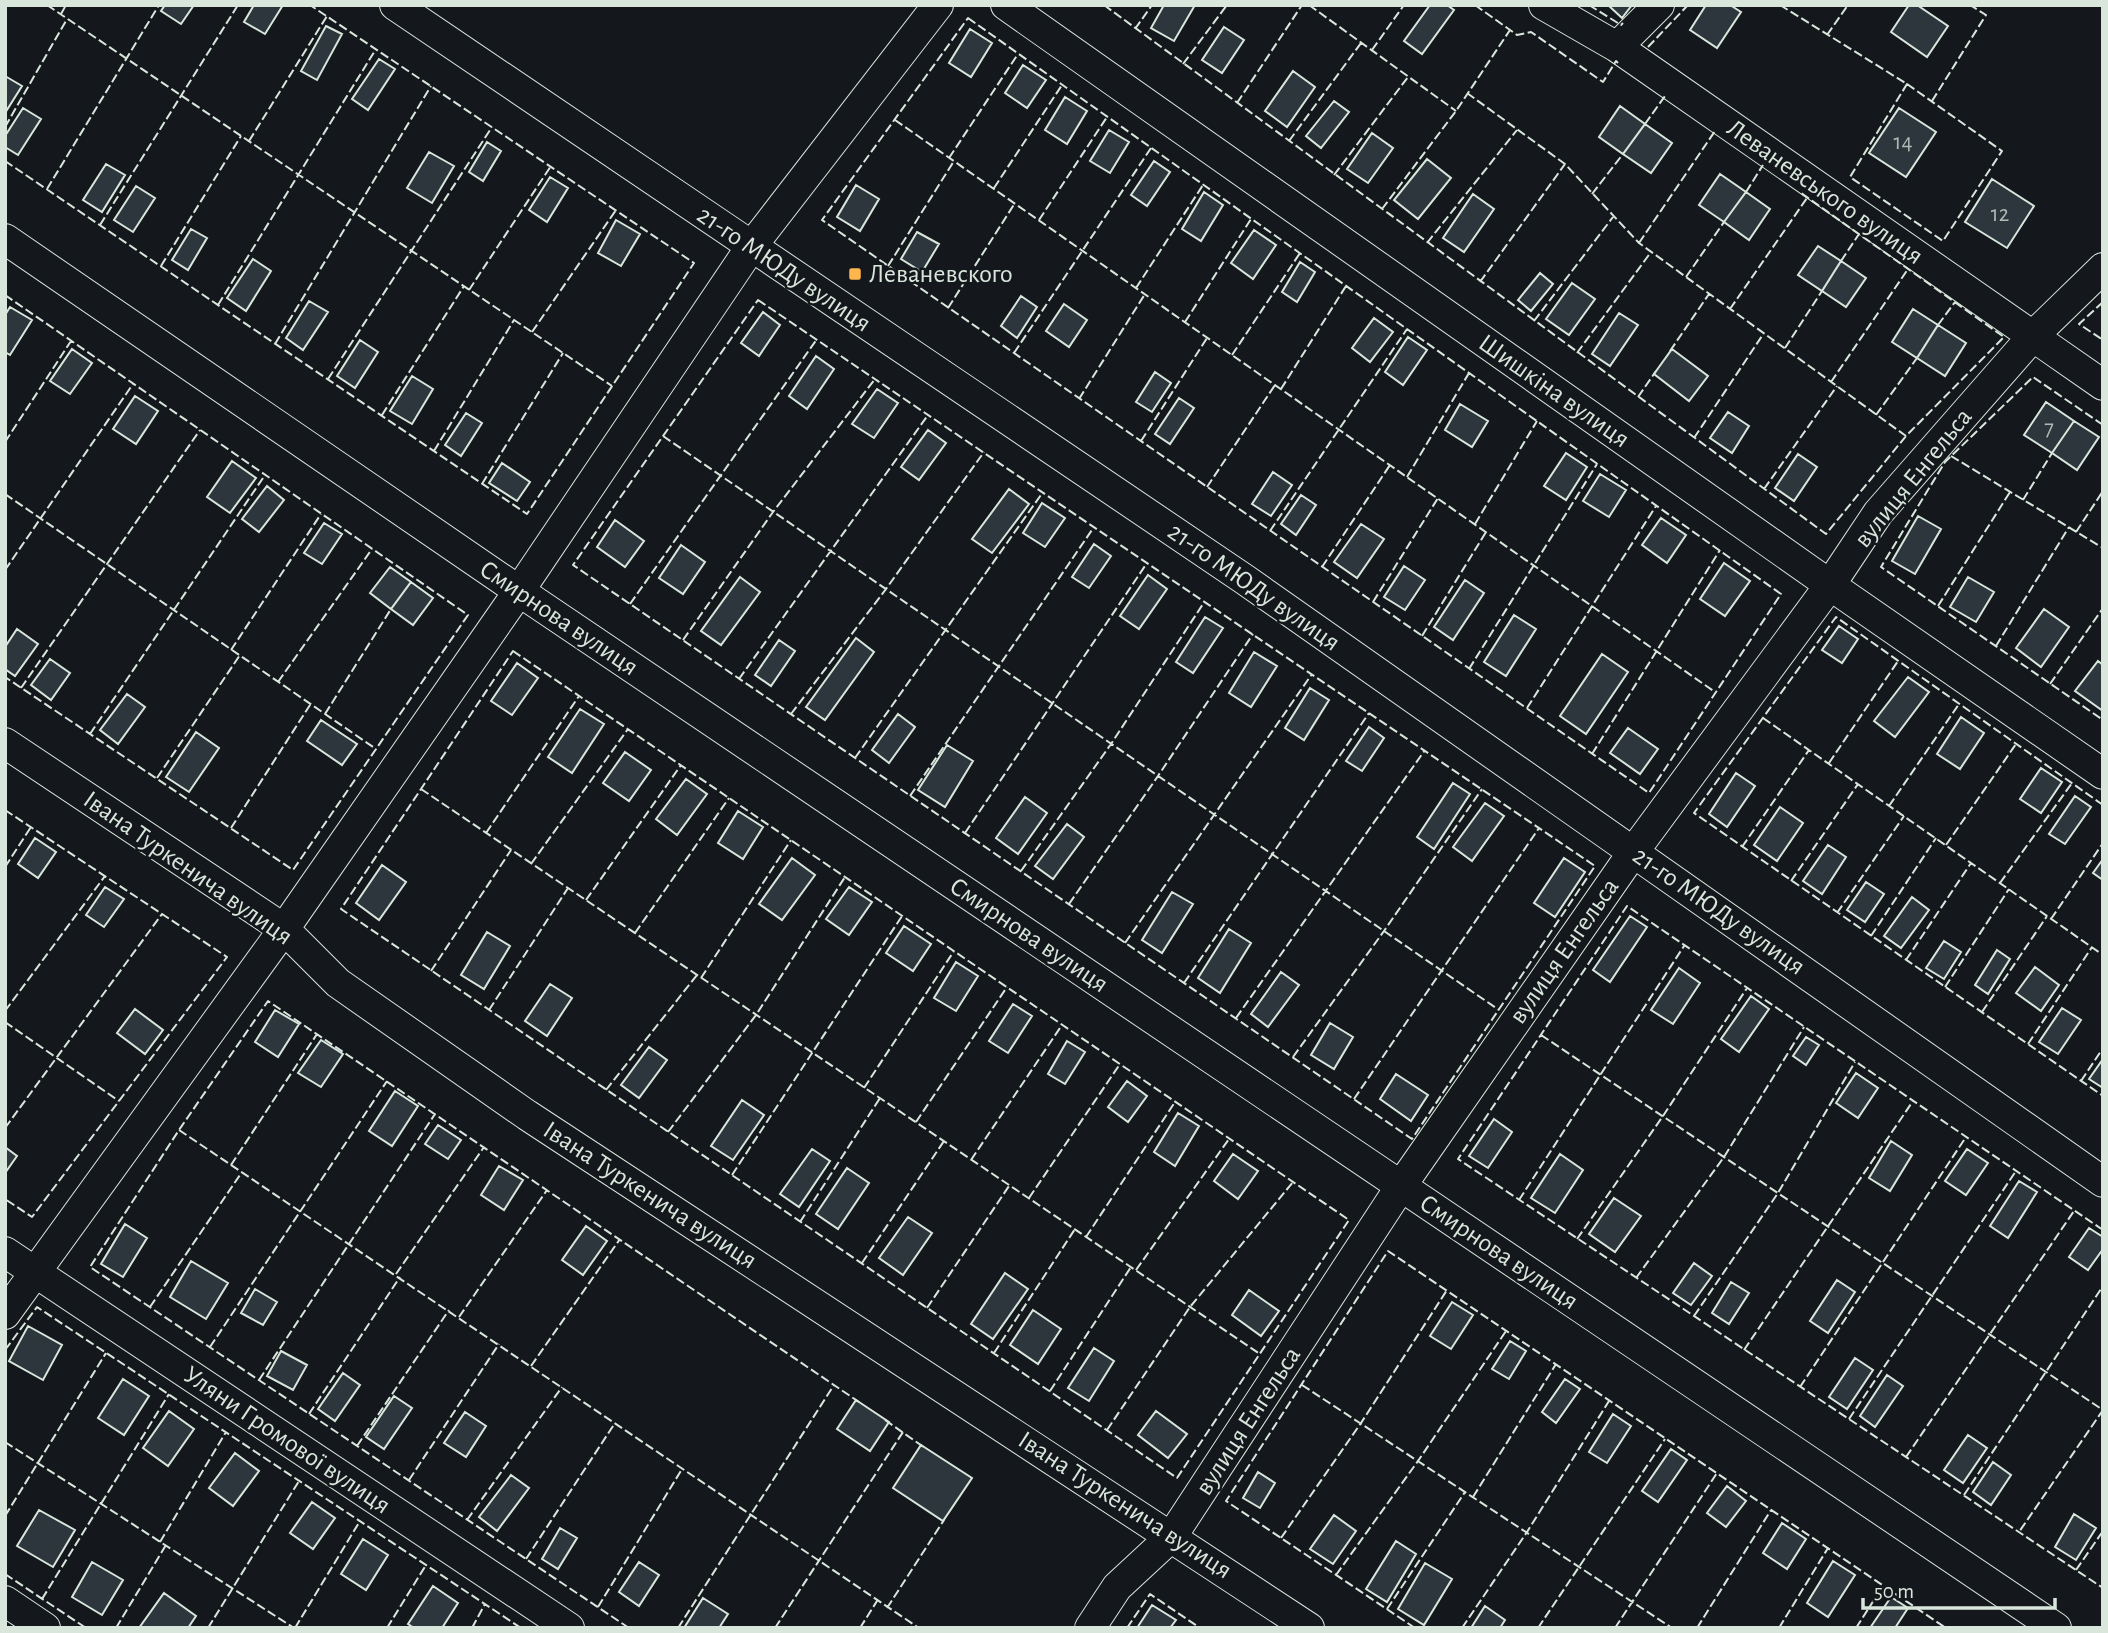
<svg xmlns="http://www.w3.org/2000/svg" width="2108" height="1633" font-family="'Alegreya Sans',sans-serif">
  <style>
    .building { fill: #2c363c; stroke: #d8e6dc; stroke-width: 2 }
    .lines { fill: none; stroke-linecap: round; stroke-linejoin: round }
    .minor-casing { stroke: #d8e6dc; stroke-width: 32 }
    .minor { stroke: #14181c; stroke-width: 30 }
    .fence { stroke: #d8e6dc; stroke-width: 2; stroke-dasharray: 9 3.5; stroke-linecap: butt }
    .poi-dot { fill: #ffb74d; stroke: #14181c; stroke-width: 2.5 }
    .labels { text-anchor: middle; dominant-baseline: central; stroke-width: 5; stroke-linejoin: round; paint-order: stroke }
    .number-label { font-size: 23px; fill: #adbab4 }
    .street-label { font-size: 26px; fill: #d8e6dc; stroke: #14181c }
    .poi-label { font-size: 26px; fill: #d8e6dc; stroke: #14181c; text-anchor: start }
  </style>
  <rect width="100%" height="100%" fill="#14181c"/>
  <!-- building -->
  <path class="building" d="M165 5H194L181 24 161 11Z
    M254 5H283L265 34 244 22Z
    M1164 5H1195L1174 41 1151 28Z
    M1430 5H1447L1454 10 1422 54 1404 41Z
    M1608 5H1632L1622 18Z
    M1706 5H1730L1741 12 1717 48 1690 30Z
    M1909 5H1917L1948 26 1927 57 1891 32Z
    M326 26 342 34 317 80 301 71Z
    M1224 27 1244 40 1222 73 1202 60Z
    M970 29 992 43 971 77 949 63Z
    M379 59 395 69 368 110 352 99Z
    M1023 65 1046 80 1027 108 1005 93Z
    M1293 71 1315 87 1287 127 1265 111Z
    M5 76 22 86 5 113Z
    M1065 97 1087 111 1067 144 1045 130Z
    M1334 101 1349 112 1321 148 1306 136Z
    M1620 106 1645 124 1623 154 1599 137Z
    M23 108 41 119 18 155 5 147V136Z
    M1899 108 1936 132 1906 177 1869 153Z
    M1645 124 1672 143 1651 173 1623 154Z
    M1109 130 1129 142 1110 173 1090 161Z
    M1372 133 1393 148 1368 183 1347 169Z
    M487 142 501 151 483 181 469 172Z
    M429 152 454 166 432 203 407 188Z
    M1427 159 1451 178 1418 219 1394 200Z
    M1154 161 1170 172 1147 206 1131 195Z
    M106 164 125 175 102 212 83 200Z
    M1720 174 1746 192 1724 222 1699 205Z
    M550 177 568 188 547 222 529 210Z
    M1992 179 2034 206 2007 248 1965 222Z
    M856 185 879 199 860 231 837 217Z
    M136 186 155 198 133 232 114 220Z
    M1204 192 1223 205 1201 241 1182 229Z
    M1746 192 1770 209 1749 240 1724 222Z
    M1473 194 1494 209 1464 252 1443 238Z
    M616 220 640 234 621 266 598 253Z
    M191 229 207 238 188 270 172 260Z
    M1254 230 1276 245 1253 279 1231 263Z
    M917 232 939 244 922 272 901 259Z
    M1818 246 1841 261 1822 291 1798 275Z
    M253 259 271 271 246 311 227 298Z
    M1841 261 1866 278 1846 307 1822 291Z
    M1300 262 1315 272 1297 302 1282 292Z
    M1540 273 1553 284 1531 311 1518 300Z
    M1572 283 1595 299 1569 335 1546 319Z
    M1021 296 1037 307 1017 338 1001 326Z
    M309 301 328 312 303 350 286 338Z
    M1064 304 1087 320 1069 347 1046 331Z
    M10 307 32 320 10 355 5 352V315Z
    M1913 309 1938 325 1917 358 1892 342Z
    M763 312 780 325 759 356 741 343Z
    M1619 313 1638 325 1610 366 1592 354Z
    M1374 318 1393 332 1370 362 1352 348Z
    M1938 325 1966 343 1945 376 1917 358Z
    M1408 337 1427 350 1403 385 1385 372Z
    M360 340 378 352 355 388 337 376Z
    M72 349 92 363 70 394 50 381Z
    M1672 349 1708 376 1689 401 1654 374Z
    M816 356 834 369 807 409 789 396Z
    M1155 372 1171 383 1152 412 1136 402Z
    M412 376 433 389 412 424 390 411Z
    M877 389 898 403 874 438 852 424Z
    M135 396 158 411 136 444 113 429Z
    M1179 398 1194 408 1170 444 1155 434Z
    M2046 402 2074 421 2052 453 2024 435Z
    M1460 404 1488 421 1472 447 1445 430Z
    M1728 412 1749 426 1732 453 1710 438Z
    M466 413 482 423 461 456 445 445Z
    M2074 421 2099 437 2077 470 2052 453Z
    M928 430 946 443 919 480 901 467Z
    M1566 453 1587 467 1566 500 1544 486Z
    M1798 454 1817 467 1794 501 1775 488Z
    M232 461 256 478 230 513 207 497Z
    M502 463 530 482 517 501 489 483Z
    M1273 472 1292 485 1271 516 1252 504Z
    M1600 474 1626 490 1609 517 1583 501Z
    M267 486 284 500 259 532 242 519Z
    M1009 489 1029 504 992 553 972 539Z
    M1301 495 1316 505 1296 535 1281 524Z
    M1042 503 1065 518 1045 547 1023 533Z
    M1918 516 1941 529 1915 574 1892 561Z
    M1661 518 1686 535 1667 563 1642 545Z
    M615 520 644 541 625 567 597 547Z
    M324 523 342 534 322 564 304 553Z
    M1361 524 1384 539 1357 578 1334 562Z
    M1094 544 1111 556 1089 588 1072 577Z
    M681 545 705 562 683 594 659 578Z
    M1724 563 1750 581 1725 616 1700 599Z
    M1404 566 1425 580 1405 610 1384 597Z
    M390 567 411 582 391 609 370 593Z
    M1148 575 1167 589 1139 629 1120 616Z
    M740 577 760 592 721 645 701 631Z
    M1968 577 1994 592 1976 622 1950 607Z
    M1465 580 1484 593 1453 640 1434 627Z
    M411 582 433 598 413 625 391 609Z
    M2044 609 2069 627 2041 667 2016 648Z
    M1514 615 1536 629 1506 676 1484 662Z
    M1205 617 1223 628 1193 673 1176 662Z
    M1839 626 1858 639 1842 663 1822 650Z
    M17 629 38 644 15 676 5 669V647Z
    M856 638 874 652 825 720 806 707Z
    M779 640 795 651 771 686 755 675Z
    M1254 652 1277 666 1251 707 1229 693Z
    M1602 654 1628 672 1586 734 1560 716Z
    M50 659 70 673 51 700 31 685Z
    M2098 661 2103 665V711L2075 691Z
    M517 663 538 678 512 715 491 701Z
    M1908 677 1929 692 1895 737 1874 721Z
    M1310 688 1329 700 1304 740 1285 728Z
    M127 694 145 707 118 744 100 730Z
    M580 709 604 724 572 773 548 757Z
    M898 714 915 727 889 763 872 750Z
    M1961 717 1984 733 1960 769 1937 754Z
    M321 720 357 744 342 765 307 741Z
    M1369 727 1384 738 1362 771 1346 761Z
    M1628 728 1658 749 1640 774 1610 753Z
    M196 732 219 748 189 792 166 777Z
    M947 745 973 761 945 807 918 790Z
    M625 752 651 770 629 801 603 783Z
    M2041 768 2062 782 2041 813 2020 799Z
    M1736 773 1755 786 1727 827 1709 814Z
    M686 779 707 794 677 835 656 819Z
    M1453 783 1470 794 1434 849 1417 837Z
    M2075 796 2091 807 2065 844 2049 834Z
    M1025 797 1047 813 1018 854 996 838Z
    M1485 803 1504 816 1472 861 1453 847Z
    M1780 807 1803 823 1777 861 1754 845Z
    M738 811 763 827 743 859 718 843Z
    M1067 824 1084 837 1053 879 1035 866Z
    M35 838 56 852 38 878 18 864Z
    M1828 845 1846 857 1822 894 1803 881Z
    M792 858 815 875 782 920 759 904Z
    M1564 858 1585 872 1555 917 1534 903Z
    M2103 859V880L2093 873Z
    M382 865 406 882 379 920 356 903Z
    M1866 882 1884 894 1865 922 1847 910Z
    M105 887 124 899 104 927 86 915Z
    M849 887 872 902 849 935 826 919Z
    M1172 892 1193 904 1162 953 1142 940Z
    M1912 897 1929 910 1901 948 1884 936Z
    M1630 916 1647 927 1610 982 1593 970Z
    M904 926 931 944 913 971 886 953Z
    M1229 929 1251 943 1220 993 1198 978Z
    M487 932 510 946 484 989 461 975Z
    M1944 941 1961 952 1944 979 1926 968Z
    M1997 950 2010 959 1988 994 1975 985Z
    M956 962 978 976 956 1011 934 998Z
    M2035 967 2059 985 2041 1011 2016 993Z
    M1679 968 1700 983 1673 1024 1651 1010Z
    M1281 972 1299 985 1268 1027 1251 1014Z
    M550 984 572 998 547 1036 525 1021Z
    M1751 996 1769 1009 1739 1052 1721 1039Z
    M1013 1004 1032 1016 1008 1053 989 1041Z
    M2062 1008 2081 1020 2058 1054 2039 1042Z
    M135 1009 163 1030 145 1054 117 1033Z
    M275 1010 299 1024 278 1057 255 1042Z
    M1330 1023 1353 1037 1334 1069 1311 1055Z
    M1806 1037 1819 1045 1806 1065 1793 1056Z
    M321 1040 343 1054 321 1087 298 1073Z
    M1067 1041 1085 1052 1065 1084 1048 1074Z
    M649 1047 667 1060 639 1098 621 1085Z
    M2103 1059V1088L2089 1079Z
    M1856 1073 1878 1088 1858 1118 1836 1103Z
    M1396 1074 1428 1095 1411 1121 1380 1099Z
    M1127 1081 1147 1096 1128 1122 1108 1107Z
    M395 1091 418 1106 392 1146 369 1131Z
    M742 1100 764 1115 733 1160 711 1146Z
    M1178 1113 1199 1126 1175 1166 1154 1152Z
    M1494 1119 1512 1132 1488 1168 1469 1156Z
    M438 1125 461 1140 448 1159 425 1144Z
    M1891 1141 1912 1155 1890 1191 1869 1178Z
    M5 1147 17 1156 5 1173Z
    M812 1149 830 1161 799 1207 780 1194Z
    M1967 1149 1988 1163 1966 1195 1945 1181Z
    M1233 1154 1258 1171 1238 1199 1214 1181Z
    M1560 1154 1583 1170 1555 1213 1531 1198Z
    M499 1166 523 1180 504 1210 481 1195Z
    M847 1168 869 1183 838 1229 816 1214Z
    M2019 1181 2037 1192 2008 1238 1990 1226Z
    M1614 1198 1641 1216 1615 1252 1589 1234Z
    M908 1217 932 1233 903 1275 879 1258Z
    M125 1224 147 1238 123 1277 101 1264Z
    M586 1226 607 1241 583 1275 562 1260Z
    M2089 1228 2103 1237V1249L2088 1270 2069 1257Z
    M191 1261 228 1283 206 1319 170 1297Z
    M1694 1263 1712 1276 1691 1305 1673 1293Z
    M1005 1273 1028 1289 993 1339 971 1324Z
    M1837 1280 1855 1292 1828 1333 1810 1321Z
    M1731 1282 1749 1293 1729 1324 1712 1313Z
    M255 1289 277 1302 263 1325 241 1313Z
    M1249 1290 1279 1311 1261 1336 1232 1315Z
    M1452 1302 1473 1315 1451 1349 1430 1336Z
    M1033 1310 1061 1329 1038 1364 1010 1345Z
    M28 1326 62 1345 43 1380 9 1361Z
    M1510 1341 1526 1351 1509 1379 1492 1369Z
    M1094 1348 1114 1361 1089 1401 1068 1388Z
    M281 1351 307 1365 293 1390 267 1376Z
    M1855 1358 1873 1370 1847 1409 1829 1397Z
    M343 1373 360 1385 335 1421 318 1409Z
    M1887 1375 1903 1386 1875 1427 1860 1416Z
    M123 1379 149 1396 124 1435 98 1418Z
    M1565 1379 1580 1389 1556 1423 1542 1412Z
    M394 1396 412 1408 384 1449 366 1437Z
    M856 1400 889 1422 870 1451 837 1429Z
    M169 1411 194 1429 168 1466 143 1448Z
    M1156 1411 1187 1434 1168 1458 1138 1435Z
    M465 1412 486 1426 466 1457 444 1443Z
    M1613 1414 1631 1426 1607 1463 1589 1452Z
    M1968 1435 1987 1448 1963 1483 1944 1470Z
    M921 1445 972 1478 943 1521 893 1488Z
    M1671 1449 1687 1460 1658 1502 1642 1491Z
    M235 1453 259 1471 233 1506 209 1488Z
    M1993 1462 2011 1475 1991 1505 1973 1492Z
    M1258 1472 1275 1483 1260 1508 1243 1498Z
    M511 1475 529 1488 497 1531 479 1517Z
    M1727 1486 1746 1501 1726 1527 1707 1513Z
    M312 1502 335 1518 313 1549 290 1533Z
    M39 1510 75 1530 53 1567 17 1546Z
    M2074 1514 2096 1528 2076 1560 2055 1547Z
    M1334 1515 1356 1531 1333 1564 1310 1549Z
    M1782 1523 1806 1539 1787 1569 1763 1553Z
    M560 1528 577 1538 558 1569 542 1559Z
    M363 1539 388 1555 366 1590 341 1574Z
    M1396 1541 1416 1554 1387 1602 1366 1589Z
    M1833 1561 1855 1575 1828 1617 1807 1603Z
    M92 1562 123 1580 102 1615 72 1597Z
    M639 1562 659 1575 639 1606 619 1592Z
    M1425 1563 1452 1579 1424 1625 1398 1609Z
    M433 1586 458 1603 442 1628H414L408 1624Z
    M164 1593 196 1616 188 1628H139Z
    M1891 1597 1908 1608 1895 1628H1870Z
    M703 1598 728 1614 719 1628H684Z
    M1152 1605 1176 1620 1170 1628H1137Z
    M1485 1606 1505 1620 1500 1628H1471Z"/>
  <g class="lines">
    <!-- minor casing -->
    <g class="minor-casing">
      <path id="minor" d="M395 5 1244 579 2103 1182
        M1006 5 1830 585 2103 774
        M1544 5 1617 47 2103 385
        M1617 47 1659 5
        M5 239 519 591 2056 1628
        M5 743 284 929 338 983 527 1115 1309 1628
        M5 1252 569 1628
        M5 1314 284 929 519 591 751 247 938 5
        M5 1601 45 1628
        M1090 1628 1117 1587 1172 1536 1401 1186 1634 851 1830 585 1878 513 2033 336 2103 268"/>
    </g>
    <!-- minor -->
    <use href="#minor" class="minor"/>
    <!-- fence -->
    <path class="fence" d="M47 5 612 386
      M1104 5 1826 534 1906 436 2004 337 1801 193
      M1309 5 1456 111
      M1475 5 1517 35 1531 32 1603 82 1616 61 1618 63
      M1589 5 1621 25 1623 23
      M1780 5 1907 84
      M61 14 66 5
      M968 18 1781 594 1649 793 822 220Z
      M1135 29 1152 5
      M1827 35 1848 5
      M1648 47 1688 5
      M1372 50 1404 5
      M1183 64 1227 5
      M1907 84 2002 151 1943 241 1850 177Z
      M1467 93 1565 164 1639 243 1906 436
      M1932 101 1986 15 1970 5
      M1237 103 1302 5
      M895 120 1715 692
      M1645 124 1665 96
      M5 127 67 19
      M249 141 327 16
      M1289 141 1361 43
      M949 158 1018 54
      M5 161 527 514 694 263 310 5
      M1334 175 1408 77
      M994 188 1062 85
      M47 189 159 5
      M1746 192 1763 165
      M1592 194 1623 154
      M1382 209 1456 111 1510 30
      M1039 220 1107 117
      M100 225 238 5
      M1427 243 1517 130
      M1639 243 1715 131
      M1841 261 1859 234
      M161 266 241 136
      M888 266 954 161
      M1686 277 1724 222
      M1480 282 1565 164
      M1136 288 1203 185
      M469 290 551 166
      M5 295 468 615 293 870 5 677
      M758 300 1595 866 1412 1139 573 565Z
      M2103 302 2079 324 2103 340
      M218 305 376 49
      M948 308 1015 203
      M1730 309 1807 198
      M1534 321 1613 217
      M1185 322 1251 219
      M1938 325 1955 302
      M532 332 616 210
      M275 344 431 86
      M1785 348 1822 291
      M1670 351 1709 294
      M1014 353 1151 148
      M1577 353 1651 252
      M1232 355 1300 253
      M328 379 492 127
      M1831 382 1908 269
      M1281 389 1346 286
      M1638 397 1656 371
      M1079 399 1145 294
      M382 415 464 286
      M1876 415 1917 358
      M2103 425 2033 377 1945 462 1881 567 2103 720
      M663 436 1499 1010
      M1694 438 1764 333
      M1141 441 1207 338
      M5 442 71 341
      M434 451 514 320
      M1951 456 2103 548
      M1407 477 1469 373
      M482 484 563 353
      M1207 487 1275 385
      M1764 489 1837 386
      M5 494 376 749
      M2023 500 2052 453
      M1475 524 1537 421
      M1270 531 1407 329
      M2076 532 2103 491
      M1322 567 1390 465
      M5 570 133 384
      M1373 602 1438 498
      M630 604 817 339
      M1938 606 2010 492
      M1422 636 1486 532
      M683 640 773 512 875 379
      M1996 646 2069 527
      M231 650 321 514
      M513 651 1349 1220 1177 1478 341 909Z
      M1469 669 1597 464
      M739 679 928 415
      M278 682 372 549
      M2050 684 2103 608
      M21 688 200 430
      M1527 708 1656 506
      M325 714 391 609
      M791 714 886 589 984 452
      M1763 718 2103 955
      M90 734 265 475
      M1592 754 1720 550
      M855 758 1043 492
      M1829 763 1898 661
      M157 778 240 655
      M421 789 1260 1354
      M910 796 1094 527
      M2103 805 1836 617 1694 813 2103 1096
      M1889 806 1959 704
      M5 810 227 957 32 1217 5 1199
      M231 828 310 705
      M486 833 579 696
      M965 833 1147 563
      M1946 845 2016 744
      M1742 847 1809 750
      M531 864 628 729
      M5 867 31 827
      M1021 871 1111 744 1205 601
      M1791 881 1858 784
      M2000 883 2072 783
      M586 900 681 765
      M1069 904 1158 776 1253 634
      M1837 913 1904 816
      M2051 919 2103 843
      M635 933 729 798
      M1871 936 1936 838
      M1125 943 1312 674
      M1906 960 1971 863
      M431 971 511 850
      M701 978 791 840
      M1184 983 1369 713
      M1945 987 2009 889
      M489 1010 568 888
      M5 1011 105 876
      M1982 1012 2047 916
      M1236 1018 1425 750
      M5 1022 119 1101
      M1541 1035 2103 1410 2019 1532
      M2028 1044 2092 947
      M1293 1057 1384 931 1482 789
      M2081 1081 2103 1048
      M864 1088 954 951
      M606 1090 697 975
      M1354 1099 1539 828
      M916 1122 1007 987
      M5 1128 162 914
      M179 1130 919 1628
      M668 1132 756 1015 845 877
      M971 1160 1062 1025
      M231 1165 317 1034
      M732 1175 902 916
      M1029 1198 1120 1064
      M1519 1200 1684 946
      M800 1222 880 1098
      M2103 1230 1627 906 1458 1159 2103 1588
      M1086 1237 1175 1102
      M1577 1239 1663 1116 1747 988
      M862 1263 944 1141
      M1136 1270 1229 1139
      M396 1274 484 1147
      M1636 1278 1724 1157 1804 1027
      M150 1307 242 1172
      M927 1308 1009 1186
      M1694 1316 1778 1193 1855 1062
      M459 1317 547 1190
      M210 1347 387 1081
      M5 1350 37 1307 521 1628
      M1744 1350 1913 1101
      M994 1353 1075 1229
      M531 1366 620 1239
      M259 1380 435 1114
      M1302 1385 1672 1628
      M1800 1387 1966 1137
      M1050 1391 1131 1267
      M309 1414 400 1277
      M1849 1419 2016 1171
      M885 1420 925 1448
      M1107 1430 1190 1307 1293 1182
      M5 1442 294 1628
      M357 1446 449 1310
      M1906 1457 2074 1211
      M409 1480 499 1344
      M1964 1495 2103 1286
      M1473 1497 1556 1364
      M5 1516 106 1353
      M467 1520 562 1387
      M1281 1538 1361 1423 1447 1290
      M160 1542 226 1432
      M526 1559 615 1423
      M2076 1570 2103 1531
      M5 1574 86 1628
      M1336 1575 1418 1461 1506 1331
      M42 1599 169 1394
      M598 1607 682 1469
      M887 1608 944 1520
      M1387 1609 1465 1492
      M116 1628 166 1545
      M208 1628 299 1481
      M295 1628 360 1521
      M387 1628 426 1565
      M472 1628 485 1604
      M629 1628 90 1267 179 1130 268 1001 859 1402
      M678 1628 834 1385
      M775 1628 903 1432
      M860 1628 877 1601
      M1127 1628 1150 1594 1200 1628
      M1415 1628 1226 1501 1388 1251 1946 1628
      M1462 1628 1527 1532 1609 1401
      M1538 1628 1665 1439
      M1615 1628 1717 1473
      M1697 1628 1771 1510
      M1779 1628 1828 1548
      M1856 1628 1883 1586"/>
  </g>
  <!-- markers -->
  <rect class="poi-dot" x="848" y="267" width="14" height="14" rx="3.5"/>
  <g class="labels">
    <!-- number labels -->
    <g class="number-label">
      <text x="1903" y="142">14</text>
      <text x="2000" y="214">12</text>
      <text x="2049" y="428">7</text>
    </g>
    <!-- street labels -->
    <g class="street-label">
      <text transform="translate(1825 192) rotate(35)">Леваневського вулиця</text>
      <text transform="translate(784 269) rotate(34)">21-го МЮДу вулиця</text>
      <text transform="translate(1554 391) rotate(35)">Шишкіна вулиця</text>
      <text transform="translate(1913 478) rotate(-51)">вулиця Енгельса</text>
      <text transform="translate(1254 587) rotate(35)">21-го МЮДу вулиця</text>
      <text transform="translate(559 618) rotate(34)">Смирнова вулиця</text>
      <text transform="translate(188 868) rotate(35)">Івана Туркенича вулиця</text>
      <text transform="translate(1719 911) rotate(35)">21-го МЮДу вулиця</text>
      <text transform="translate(1029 935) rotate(34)">Смирнова вулиця</text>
      <text transform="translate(1564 951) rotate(-55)">вулиця Енгельса</text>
      <text transform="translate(650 1195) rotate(33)">Івана Туркенича вулиця</text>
      <text transform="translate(1499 1252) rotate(34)">Смирнова вулиця</text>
      <text transform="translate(1248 1421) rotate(-57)">вулиця Енгельса</text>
      <text transform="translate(287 1440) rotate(34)">Уляни Громової вулиця</text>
      <text transform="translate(1125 1505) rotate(33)">Івана Туркенича вулиця</text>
    </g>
    <!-- poi labels -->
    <g class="poi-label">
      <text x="869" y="274">Леваневского</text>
    </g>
  </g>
  <!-- border -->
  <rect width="2108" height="1633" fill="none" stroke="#d8e6dc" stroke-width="14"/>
  <!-- scale -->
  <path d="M1863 1598v10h192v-10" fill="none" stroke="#d8e6dc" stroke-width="3.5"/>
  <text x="1874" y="1598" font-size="21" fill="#d8e6dc" stroke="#14181c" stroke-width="5" paint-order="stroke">50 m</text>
</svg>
